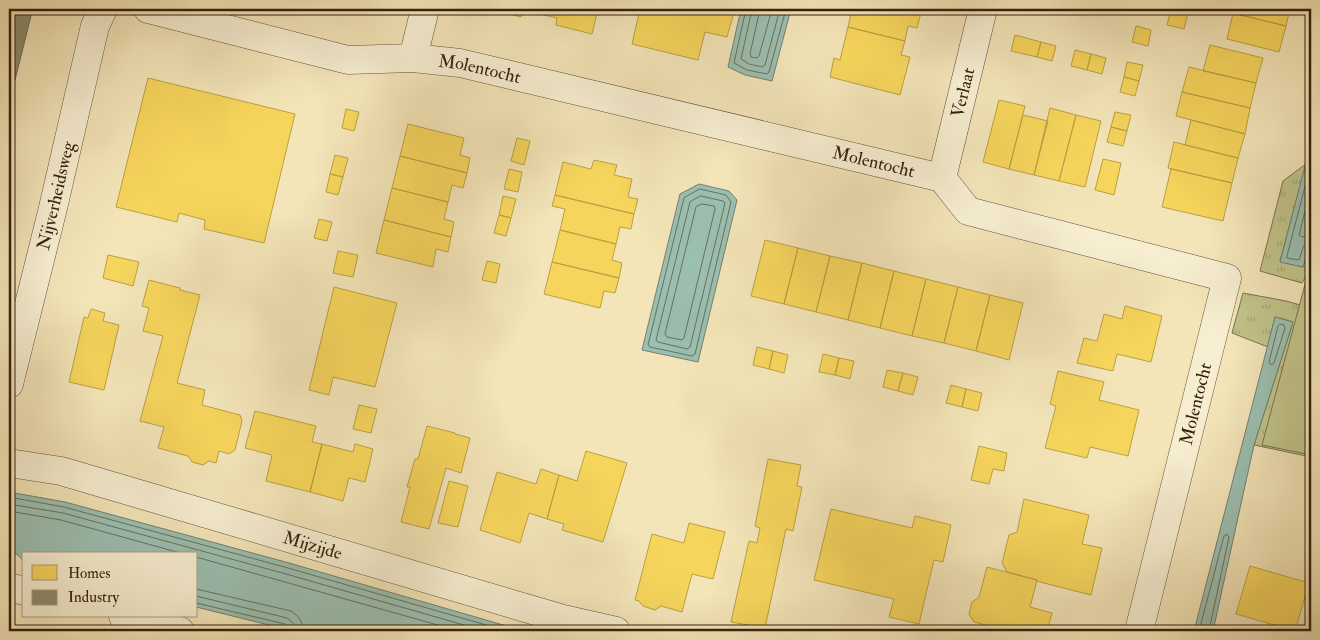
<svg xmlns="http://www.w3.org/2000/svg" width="1320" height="640" font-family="'IM FELL Double Pica',serif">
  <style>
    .grass { fill: url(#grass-tufts); stroke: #7a724c }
    .park { fill: #c1c38a; stroke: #7a724c }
    .water { fill: #9bbfb0; stroke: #72806f }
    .homes { fill: #f6d55c; stroke: #bc9f44 }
    .industry { fill: #8c8c6e; stroke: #726c51 }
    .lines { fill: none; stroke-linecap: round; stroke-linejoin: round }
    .shore { stroke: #68705e; stroke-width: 1 }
    .minor-casing { stroke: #645238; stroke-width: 29 }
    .minor { stroke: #f7eed1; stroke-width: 28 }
    .labels { text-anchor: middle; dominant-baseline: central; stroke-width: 5; stroke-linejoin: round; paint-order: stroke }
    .street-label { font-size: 18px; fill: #34210d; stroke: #f7eed1 }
  </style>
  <defs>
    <pattern id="grass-tufts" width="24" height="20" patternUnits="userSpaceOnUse" patternTransform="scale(1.25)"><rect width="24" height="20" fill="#c1c38a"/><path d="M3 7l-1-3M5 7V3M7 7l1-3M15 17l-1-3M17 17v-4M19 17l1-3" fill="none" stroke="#a6a776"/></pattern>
  </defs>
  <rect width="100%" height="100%" fill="#f3e5b8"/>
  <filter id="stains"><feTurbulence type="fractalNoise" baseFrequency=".004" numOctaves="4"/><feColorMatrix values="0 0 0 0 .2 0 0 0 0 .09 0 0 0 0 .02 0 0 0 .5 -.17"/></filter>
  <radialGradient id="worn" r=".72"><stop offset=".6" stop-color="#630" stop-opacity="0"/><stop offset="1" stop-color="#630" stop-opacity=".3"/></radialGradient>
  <!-- grass -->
  <path class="grass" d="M1306 164 1280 261 1303 267 1311 239V276L1307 275 1302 283 1260 271 1283 181Z
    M1243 293 1286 301 1311 308V457L1254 445 1293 322 1275 317 1268 347 1232 333Z"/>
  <!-- park -->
  <path class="park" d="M1311 262V455L1262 445Z"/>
  <!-- water -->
  <path class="water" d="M741 9H791L772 81 745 75 728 67Z
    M1311 143V239L1303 267 1280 262Z
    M699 184 729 191 737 200 698 362 642 350 680 194Z
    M1275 317 1293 322 1254 445 1213 631H1194Z
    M9 492 65 502 289 563 524 631H293L196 607V554H24V561L9 547Z"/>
  <!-- homes -->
  <path class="homes" d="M489 9H542L540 14 523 10 521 17Z
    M542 9H598L592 34 556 25 557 18 540 14Z
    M640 9H735L727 37 705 32 698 60 632 44Z
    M852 9H922L917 28 908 26 905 41 848 27Z
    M1171 9H1189L1184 29 1167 25Z
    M1224 9H1290L1286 26 1224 11Z
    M1233 13 1286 26 1279 52 1227 39Z
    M1136 26 1151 30 1148 46 1132 42Z
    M848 27 905 41 901 55 910 57 900 95 830 77 834 58 840 60Z
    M1015 35 1041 42 1037 57 1011 51Z
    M1041 42 1056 46 1052 61 1037 57Z
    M1210 45 1263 58 1256 83 1203 71Z
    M1075 50 1091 54 1087 70 1071 66Z
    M1091 54 1106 58 1102 74 1087 70Z
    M1127 62 1143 65 1139 81 1124 77Z
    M1189 67 1256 83 1250 108 1182 92Z
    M1124 77 1139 81 1135 96 1120 92Z
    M148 78 295 114 264 243 204 229 205 220 179 213 177 222 116 207Z
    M1182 92 1250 108 1245 134 1176 116Z
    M999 100 1025 106 1009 169 983 162Z
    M1050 108 1076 115 1059 181 1034 175Z
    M346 109 359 112 354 131 342 128Z
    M1115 112 1131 115 1127 131 1111 127Z
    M1023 115 1048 121 1034 175 1009 169Z
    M1076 115 1101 121 1085 187 1059 181Z
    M1191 120 1245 134 1238 158 1185 145Z
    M408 124 464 138 460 155 470 158 467 173 400 156Z
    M1111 127 1127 131 1123 146 1107 142Z
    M517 138 530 141 524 165 511 161Z
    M1174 142 1238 158 1232 183 1168 168Z
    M335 155 348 158 343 177 330 174Z
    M400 156 467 173 463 188 452 185 448 202 392 188Z
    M1103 159 1121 163 1114 195 1095 190Z
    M594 160 617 165 614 175 632 179 628 197 638 199 634 214 555 195 563 162 591 169Z
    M509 169 522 172 518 192 504 189Z
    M1171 169 1232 183 1223 221 1162 207Z
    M330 174 343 177 338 195 326 192Z
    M392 188 448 202 444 219 454 222 451 237 384 220Z
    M555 195 634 214 631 229 620 227 616 244 560 230 565 209 552 206Z
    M503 196 516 199 511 218 499 215Z
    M499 215 511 218 506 236 494 233Z
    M319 219 332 222 327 241 314 238Z
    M384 220 451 237 448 252 436 249 433 267 376 253Z
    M560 230 616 244 612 260 622 263 619 278 552 262Z
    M765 240 798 248 784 304 751 296Z
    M798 248 830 256 816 312 784 304Z
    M338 251 358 255 353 277 333 273Z
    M108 255 139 262 133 286 103 278Z
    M830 256 862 263 848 320 816 312Z
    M487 261 500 264 496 283 482 280Z
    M552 262 619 278 615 293 604 291 600 308 544 294Z
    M862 263 894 271 880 328 848 320Z
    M894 271 926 279 912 336 880 328Z
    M926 279 958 287 944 343 912 336Z
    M149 280 180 288V290L200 295 177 383 205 390 202 405 240 415 242 421 235 450 229 454 219 451 216 463 209 461 203 465 192 462 188 456 158 448 164 427 140 421 163 336 143 331 149 308 142 306Z
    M334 287 397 303 375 387 333 377 329 395 309 390Z
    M958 287 990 295 976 351 944 343Z
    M990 295 1023 303 1009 360 976 351Z
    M1125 306 1162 316 1151 362 1117 354 1113 371 1077 363 1084 338 1097 341 1104 314 1122 319Z
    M91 309 105 313 103 321 119 325 104 390 69 382 84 317 88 318Z
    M757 347 773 351 769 369 753 365Z
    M773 351 788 355 784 373 769 369Z
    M823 354 839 358 835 375 819 372Z
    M839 358 854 361 850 379 835 375Z
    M887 370 903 373 898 391 883 387Z
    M1058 371 1104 382 1099 400 1139 410 1128 456 1090 447 1087 458 1045 448 1056 406 1050 404Z
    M903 373 918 377 913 395 898 391Z
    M951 385 966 389 962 407 946 403Z
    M966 389 982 393 978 411 962 407Z
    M359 405 377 409 371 433 353 429Z
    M255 411 316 426 312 442 322 444 310 492 266 481 272 455 245 448Z
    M427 426 455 433V434L470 438 461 473 446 468 429 529 401 522 410 487H407L415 459H418Z
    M322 444 353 452 355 444 373 449 365 482 349 478 343 501 310 492Z
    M979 446 1007 453 1004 471 993 469 989 484 971 480Z
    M586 451 627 463 603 542 562 530 564 524 547 519 559 475 577 481Z
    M768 459 801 465 797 486 802 487 793 531 786 529 765 628 731 622 749 541 757 543 760 528 755 526Z
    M541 469 559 475 547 519 529 513 520 543 480 530 497 472 536 484Z
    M449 481 468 486 458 527 438 523Z
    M1024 499 1089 515 1082 544 1102 548 1091 595 1036 581 1037 580 1007 572 1002 563 1009 535 1017 532Z
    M831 509 912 528 915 516 951 525 943 562 934 560 919 624 889 617 894 599 814 580Z
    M689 523 725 532 713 579 692 574 682 612 661 606 655 610 643 606 639 601 635 600 652 534 684 543Z
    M1250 566 1309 583 1295 631 1236 614Z
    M987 567 1037 580 1030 607 1052 613 1047 631H985L986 625 974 622 969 614 972 602 979 597Z
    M1311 602V631L1304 629Z"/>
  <!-- industry -->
  <path class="industry" d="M9 9H27L31 16 9 104Z"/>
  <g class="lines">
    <!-- shore -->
    <path class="shore" d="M746 9 734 63 747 70 767 74 769 72 786 9
      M752 9 741 59 749 64 762 67 765 65 780 9
      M760 9 750 54 751 57 757 58 759 56 772 9
      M1311 163 1287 256V258L1299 260C1302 253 1302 242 1311 241
      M1311 188 1299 235 1302 237 1311 235
      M700 189 726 195 731 202 695 354 692 356 650 347 648 345 684 198Z
      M701 196 723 201 725 203 690 347 687 349 658 342 656 340 690 202Z
      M702 204 714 206 715 209 684 338 682 340 667 337 665 334 696 207Z
      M1280 324 1284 325 1285 328 1274 363 1271 365 1269 362 1278 326Z
      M9 497 64 507 288 568 507 631
      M9 504 63 513 286 574 485 631
      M9 511 61 520 184 554
      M196 557 459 631
      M196 589 291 611C299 616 303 622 303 631
      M196 596 287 618 293 623 296 631
      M196 603 285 624 289 627V631
      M1199 631 1224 536 1227 534 1229 537 1209 631"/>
    <!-- minor casing -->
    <g class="minor-casing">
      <g id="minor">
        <path id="s1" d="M148 9 348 60 413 58 460 63 942 178 968 211 1227 278 1139 631"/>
        <path d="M413 58 425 9"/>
        <path id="s2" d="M942 178 983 9"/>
        <path id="s3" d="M9 384 53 208 95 26 103 9"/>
        <path id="s4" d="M9 463 61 471 563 619 616 631"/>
        <path d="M9 587 24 591"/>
        <path d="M123 616 180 631"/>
      </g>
    </g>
    <!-- minor -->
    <use href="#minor" class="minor"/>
  </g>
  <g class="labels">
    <!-- street labels -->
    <g class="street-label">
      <text stroke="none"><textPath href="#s1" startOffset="339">Molentocht</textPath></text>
      <text stroke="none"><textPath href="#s2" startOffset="88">Verlaat</textPath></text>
      <text stroke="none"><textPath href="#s1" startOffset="744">Molentocht</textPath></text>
      <text stroke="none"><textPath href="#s3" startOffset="194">Nijverheidsweg</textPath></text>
      <text transform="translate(1196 404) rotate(-76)">Molentocht</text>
      <text stroke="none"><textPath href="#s4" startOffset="315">Mijzijde</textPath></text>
    </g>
  </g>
  <!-- margin -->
  <rect width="1320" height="640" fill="none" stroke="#f3e5b8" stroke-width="30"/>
  <rect x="10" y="10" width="1300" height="620" fill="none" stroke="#34210d" stroke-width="2.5"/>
  <rect x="15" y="15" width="1290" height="610" fill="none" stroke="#34210d"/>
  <!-- legend -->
  <rect x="22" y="552" width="175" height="65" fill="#f7eed1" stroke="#a99c83"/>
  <rect x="32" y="565" width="25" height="15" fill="#f6d55c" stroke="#a99c83"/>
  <text x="68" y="578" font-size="15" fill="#34210d">Homes</text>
  <rect x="32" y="590" width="25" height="15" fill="#8c8c6e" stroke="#a99c83"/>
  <text x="68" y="602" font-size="15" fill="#34210d">Industry</text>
  <rect width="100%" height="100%" filter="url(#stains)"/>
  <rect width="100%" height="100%" fill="url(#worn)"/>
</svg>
